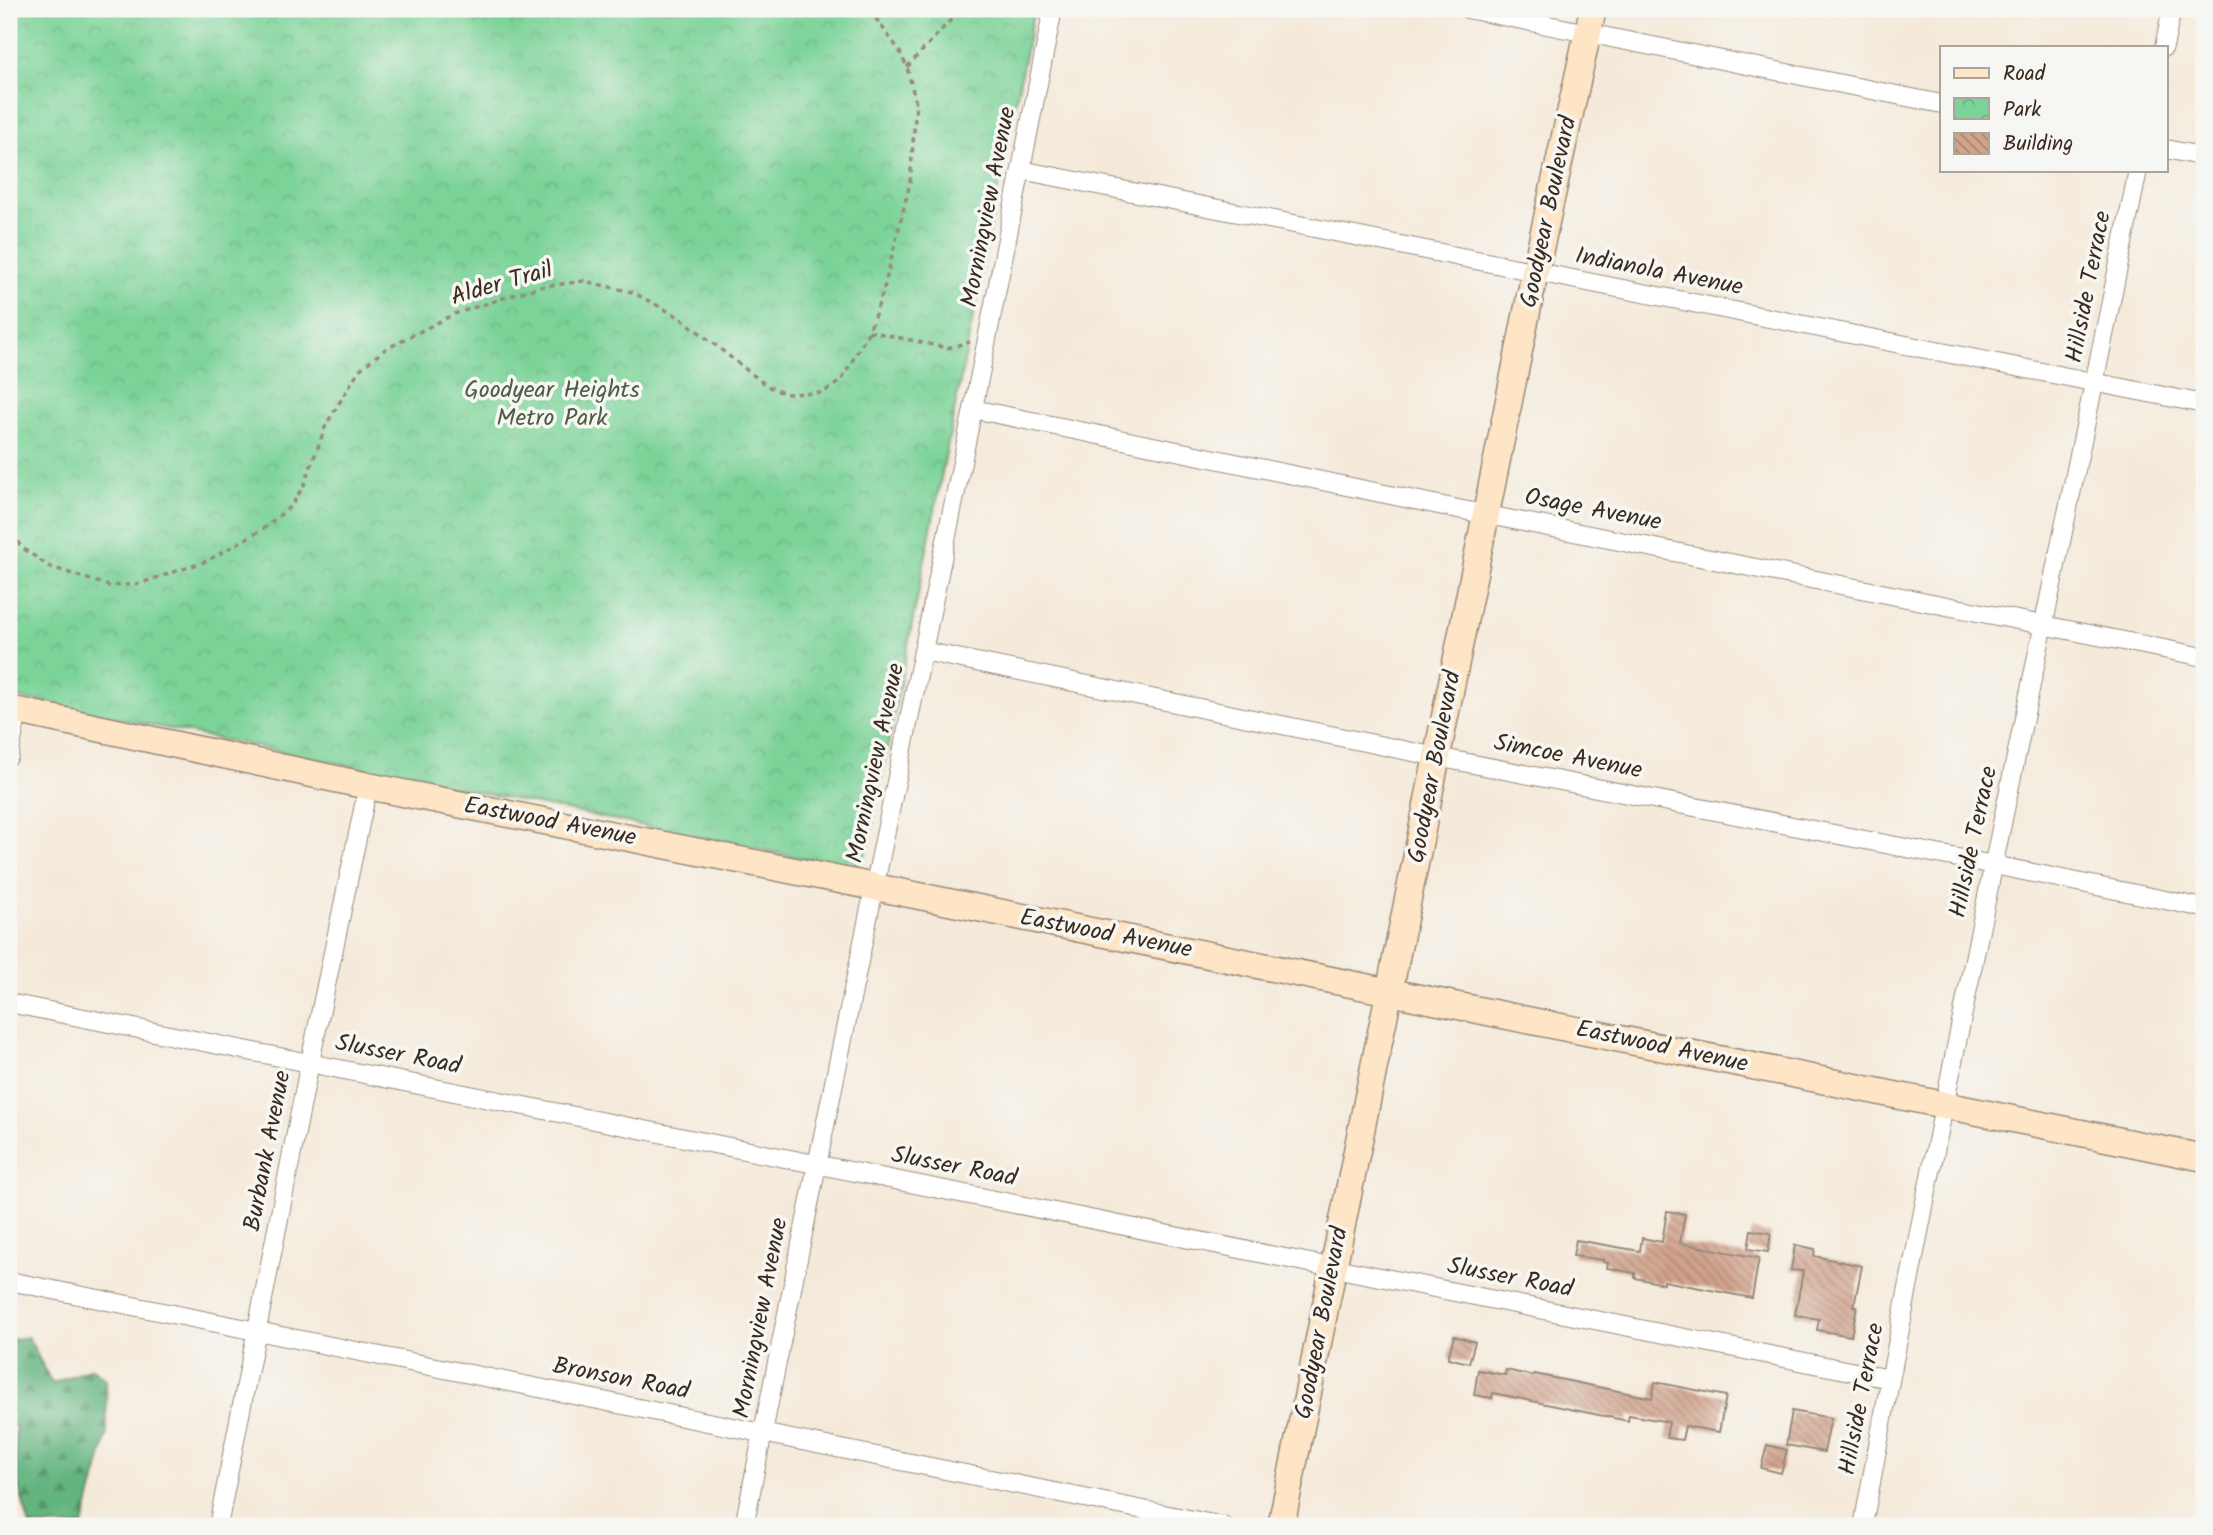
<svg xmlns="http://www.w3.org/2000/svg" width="2213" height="1535" font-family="Kalam,sans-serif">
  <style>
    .forest { fill: url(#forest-firs); stroke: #50704f; stroke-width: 2 }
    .park { fill: url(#park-crowns); stroke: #5b7e5b; stroke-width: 2 }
    .building { fill: url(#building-back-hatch) }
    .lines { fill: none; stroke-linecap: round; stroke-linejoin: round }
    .street-casing { stroke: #988a7c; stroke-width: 20 }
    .secondary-casing { stroke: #988a7c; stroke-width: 29 }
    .path { stroke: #988a7c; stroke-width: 3.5; stroke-dasharray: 5 5; stroke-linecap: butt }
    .street { stroke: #fff; stroke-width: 18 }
    .secondary { stroke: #fde5c5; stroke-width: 26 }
    .labels { text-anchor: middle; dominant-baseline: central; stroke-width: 7; stroke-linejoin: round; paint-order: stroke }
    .street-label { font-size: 24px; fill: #3b2a1e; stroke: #f6f6f2 }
    .park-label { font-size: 24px; fill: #4e5d43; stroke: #f6f6f2 }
  </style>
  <defs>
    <pattern id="forest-firs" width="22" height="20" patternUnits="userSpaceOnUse" patternTransform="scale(1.75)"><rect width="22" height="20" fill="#64b580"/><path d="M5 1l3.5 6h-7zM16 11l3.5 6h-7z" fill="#549368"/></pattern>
    <pattern id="park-crowns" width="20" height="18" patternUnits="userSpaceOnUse" patternTransform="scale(1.75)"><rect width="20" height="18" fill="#7bd398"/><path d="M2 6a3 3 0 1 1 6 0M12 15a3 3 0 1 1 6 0" fill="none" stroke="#6bb583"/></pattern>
    <pattern id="building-back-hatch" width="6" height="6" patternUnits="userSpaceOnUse" patternTransform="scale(1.75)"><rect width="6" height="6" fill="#d1a38c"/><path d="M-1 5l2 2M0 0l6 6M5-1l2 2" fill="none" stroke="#ab8572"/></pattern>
  </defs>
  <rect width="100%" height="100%" fill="#f6f6f2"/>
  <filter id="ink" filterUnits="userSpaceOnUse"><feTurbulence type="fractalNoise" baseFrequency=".0143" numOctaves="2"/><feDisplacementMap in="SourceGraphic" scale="14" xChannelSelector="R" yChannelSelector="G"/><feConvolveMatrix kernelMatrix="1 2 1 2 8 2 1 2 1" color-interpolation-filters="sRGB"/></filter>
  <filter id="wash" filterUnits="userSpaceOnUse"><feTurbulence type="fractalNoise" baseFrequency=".00686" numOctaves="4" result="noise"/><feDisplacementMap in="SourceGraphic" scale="28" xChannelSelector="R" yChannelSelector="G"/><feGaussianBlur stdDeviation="1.57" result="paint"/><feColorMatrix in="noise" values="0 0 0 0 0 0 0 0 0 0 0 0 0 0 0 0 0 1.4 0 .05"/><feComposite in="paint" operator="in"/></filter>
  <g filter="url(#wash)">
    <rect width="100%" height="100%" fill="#f5eada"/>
    <!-- forest -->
    <path class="forest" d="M28 1337 52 1384 91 1368 106 1380 107 1435 83 1526H30L16 1478 15 1427 9 1421V1340Z"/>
    <!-- park -->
    <path class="park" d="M9 9H1034L868 846C862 866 856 869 835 865L9 696Z"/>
    <g id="blocks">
      <!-- building -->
      <path class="building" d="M1667 1211 1685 1214 1680 1243 1759 1258 1752 1298 1664 1281V1284L1635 1278V1273L1607 1268 1608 1263 1603 1262V1260L1573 1256 1576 1240 1640 1251 1642 1238 1662 1242Z
        M1751 1230 1771 1233 1768 1252 1748 1249Z
        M1795 1245 1815 1249 1814 1256 1862 1266 1854 1306H1857L1851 1336 1817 1330 1819 1319 1795 1315 1803 1271 1791 1270Z
        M1454 1336 1475 1342 1469 1363 1448 1358Z
        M1478 1370 1505 1375 1506 1370 1533 1376 1534 1374 1652 1398 1655 1382 1726 1396 1719 1432 1685 1426 1682 1440 1666 1438 1669 1422 1629 1415 1628 1421 1493 1393 1492 1398 1474 1395Z
        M1792 1411 1831 1418 1824 1452 1786 1445Z
        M1767 1445 1787 1450 1781 1473 1761 1468Z"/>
    </g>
  </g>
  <g filter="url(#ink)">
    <use href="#blocks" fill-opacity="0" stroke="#988a7c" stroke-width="2"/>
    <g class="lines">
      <!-- street casing -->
      <g class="street-casing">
        <path id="street" d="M1467 9 1942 104
          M2164 47 2172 9
          M2166 149 2204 157
          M1021 170 2204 404
          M973 409 1458 509 2204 657
          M923 651 1437 757 1994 865 2204 908
          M9 756 18 711
          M9 1003 1890 1379
          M9 1281 1223 1526
          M218 1526 310 1062 368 786
          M744 1526 817 1165 973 409 1053 9
          M1863 1526C1946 1072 2046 622 2138 170"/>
      </g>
      <!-- secondary casing -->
      <g class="secondary-casing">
        <path id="secondary" d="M9 709 368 786 875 887 2204 1158
          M1281 1526 1535 272 1593 9"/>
      </g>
      <!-- path -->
      <path class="path" d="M907 67 961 9
        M869 331 947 348 970 342
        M9 523 20 546 48 566 109 586 138 584 207 561 263 529 292 505 304 485 326 425 359 370 384 350 454 314 538 287 584 281 632 292 681 318 767 386 785 394 822 393 841 381 869 331 883 292 910 183 916 104 907 67 899 50 869 9"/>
      <!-- street -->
      <use href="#street" class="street"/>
      <!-- secondary -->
      <use href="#secondary" class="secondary"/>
    </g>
  </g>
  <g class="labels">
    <!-- street labels -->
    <g class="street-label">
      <text transform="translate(989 207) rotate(-79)">Morningview Avenue</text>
      <text transform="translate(1549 212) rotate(-78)">Goodyear Boulevard</text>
      <text transform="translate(1659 272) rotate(11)">Indianola Avenue</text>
      <text transform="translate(502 284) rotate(-16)">Alder Trail</text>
      <text transform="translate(2089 287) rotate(-79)">Hillside Terrace</text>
      <text transform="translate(1593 510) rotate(11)">Osage Avenue</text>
      <text transform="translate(1568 757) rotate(11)">Simcoe Avenue</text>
      <text transform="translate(876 763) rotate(-78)">Morningview Avenue</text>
      <text transform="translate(1435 767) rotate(-79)">Goodyear Boulevard</text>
      <text transform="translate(550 822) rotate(11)">Eastwood Avenue</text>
      <text transform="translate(1974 842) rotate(-78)">Hillside Terrace</text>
      <text transform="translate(1106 934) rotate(11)">Eastwood Avenue</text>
      <text transform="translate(1662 1047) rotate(12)">Eastwood Avenue</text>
      <text transform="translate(398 1055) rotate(11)">Slusser Road</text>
      <text transform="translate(268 1151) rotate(-79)">Burbank Avenue</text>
      <text transform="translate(954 1167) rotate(11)">Slusser Road</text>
      <text transform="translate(1510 1278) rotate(11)">Slusser Road</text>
      <text transform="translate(761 1318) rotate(-79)">Morningview Avenue</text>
      <text transform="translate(1322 1323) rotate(-79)">Goodyear Boulevard</text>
      <text transform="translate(621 1379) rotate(11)">Bronson Road</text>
      <text transform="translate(1862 1399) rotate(-79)">Hillside Terrace</text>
    </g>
    <!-- park labels -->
    <g class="park-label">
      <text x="552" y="390">Goodyear Heights<tspan x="552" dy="28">Metro Park</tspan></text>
    </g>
  </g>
  <!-- margin -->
  <rect width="2213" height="1535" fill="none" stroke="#f6f6f2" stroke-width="35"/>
  <!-- legend -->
  <rect x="1940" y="46" width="228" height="126" fill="#f6f6f2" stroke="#aba49d" stroke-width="2"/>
  <rect x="1954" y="68" width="35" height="10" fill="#fde5c5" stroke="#aba49d" stroke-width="2"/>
  <text x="2003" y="80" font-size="21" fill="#3b2a1e">Road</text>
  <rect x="1954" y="98" width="35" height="21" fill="url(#park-crowns)" stroke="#aba49d" stroke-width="2"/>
  <text x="2003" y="116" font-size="21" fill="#3b2a1e">Park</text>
  <rect x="1954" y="133" width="35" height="21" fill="url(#building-back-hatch)" stroke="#aba49d" stroke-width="2"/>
  <text x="2003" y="150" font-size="21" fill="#3b2a1e">Building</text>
</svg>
